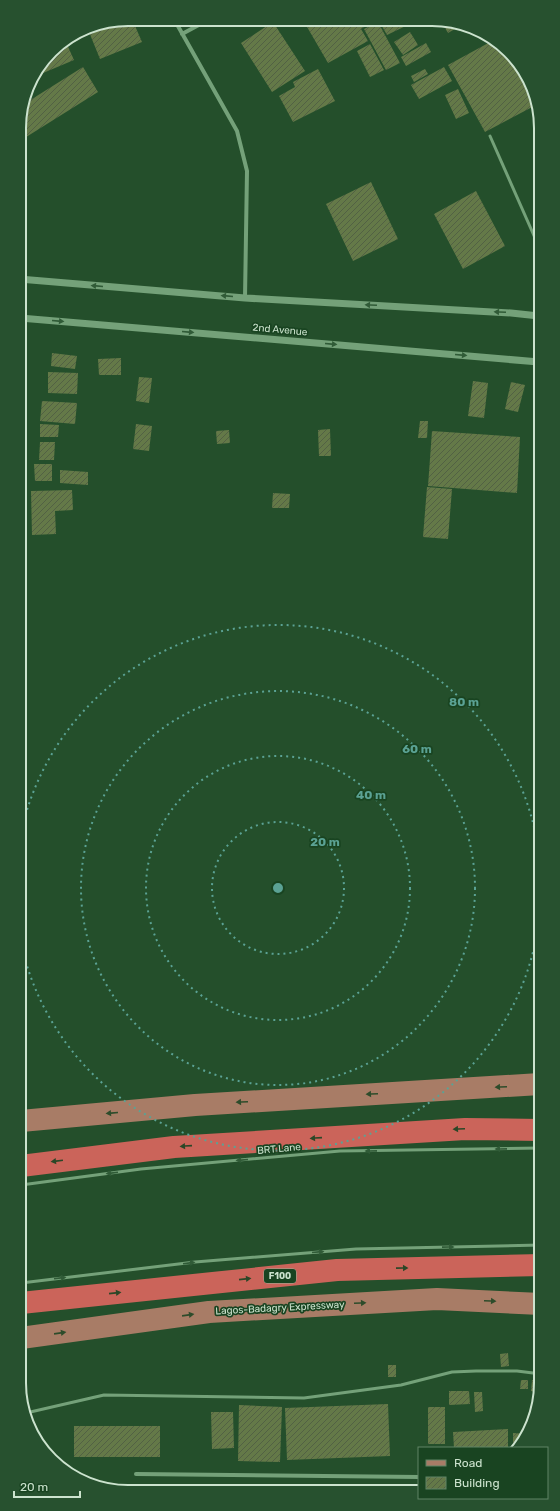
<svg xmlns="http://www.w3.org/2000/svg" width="560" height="1511" font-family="Rubik,sans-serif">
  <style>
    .building { fill: url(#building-hatch) }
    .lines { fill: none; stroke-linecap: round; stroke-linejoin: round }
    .service { stroke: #74a179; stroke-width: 3 }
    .minor { stroke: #74a179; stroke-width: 4 }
    .tertiary { stroke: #74a179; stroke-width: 7 }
    .primary { stroke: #a87c66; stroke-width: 22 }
    .motorway { stroke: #cb645a; stroke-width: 22 }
    .oneway { fill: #305b37 }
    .oneway2 { fill: #2e4c2b }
    .oneway3 { fill: #2b4727 }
    .ring { fill: none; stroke: #5ba294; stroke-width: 2; stroke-dasharray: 2 4 }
    .labels { text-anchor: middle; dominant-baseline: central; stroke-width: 3.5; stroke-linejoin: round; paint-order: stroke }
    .shield { fill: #194421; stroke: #96b39a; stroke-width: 1 }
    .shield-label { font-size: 9px; font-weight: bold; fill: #cce3ce }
    .street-label { font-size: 10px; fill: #cce3ce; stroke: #194421 }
    .rim { fill: none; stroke: #cce3ce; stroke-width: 2 }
    .centre { fill: #5ba294; stroke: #194421; stroke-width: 2 }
    .ring-label { font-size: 12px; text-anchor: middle; font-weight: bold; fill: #5ba294; stroke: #194421; stroke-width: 3.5; stroke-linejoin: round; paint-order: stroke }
  </style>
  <defs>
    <pattern id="building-hatch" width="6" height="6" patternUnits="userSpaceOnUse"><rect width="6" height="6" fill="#647948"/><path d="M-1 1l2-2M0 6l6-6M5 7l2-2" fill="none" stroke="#526144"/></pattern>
  </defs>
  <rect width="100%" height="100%" fill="#244f2b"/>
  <!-- building -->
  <path class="building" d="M128 19H132L142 42 100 59 87 27Z
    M303 20 364 21 367 25 361 29 368 41 328 63Z
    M379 21H416L387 35Z
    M441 21H454L460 26 448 33Z
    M273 22 305 71 272 92 241 43Z
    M378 22 400 63 386 70 364 29Z
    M410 32 418 45 403 55 394 42Z
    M65 40 74 60 36 76 35 73 56 46Z
    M492 41 509 51 538 104 485 132 448 65Z
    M426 43 431 52 406 66 401 57Z
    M370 44 384 70 370 77 357 51Z
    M83 67 98 92 23 139 19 133V120L24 104Z
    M444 67 452 81 419 99 411 85Z
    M318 69 335 101 293 122 279 96 295 87 293 82Z
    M425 69 428 74 414 82 411 76Z
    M458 89 469 113 456 119 445 95Z
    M371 182 398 239 353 261 326 204Z
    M476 191 505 246 463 269 434 214Z
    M52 353 77 356 75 369 51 366Z
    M121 358V375H99L98 359Z
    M48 372 78 373 77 394 48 393Z
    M139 377 152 378 149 403 136 401Z
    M473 381 488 383 484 418 468 416Z
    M511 382 525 385 518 412 505 409Z
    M42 401 77 403 75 424 40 421Z
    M420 421H428L427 438H418Z
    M40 424 59 425 58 437H40Z
    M136 424 152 426 149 451 133 449Z
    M330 429 331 456H319L318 430Z
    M229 430 230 443 217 444 216 431Z
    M432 431 520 437 517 493 428 486Z
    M40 442H55L54 460H39Z
    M34 464H52V481H35Z
    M60 470 88 472V485L60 483Z
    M427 487 452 489 448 539 423 537Z
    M72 490 73 510 55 511 56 534 32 535 31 491Z
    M273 493 290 494 289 508H272Z
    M21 972H25L24 1001H21Z
    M508 1353 509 1366 501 1367 500 1354Z
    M388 1365H396V1377H388Z
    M521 1380H528V1389H520Z
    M532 1380 538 1381 537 1392 531 1391Z
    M449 1391H469L470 1404 449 1405Z
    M474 1392H482L483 1411 475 1412Z
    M388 1404 390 1456 287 1460 285 1408Z
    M239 1405 282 1407 280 1462 238 1461Z
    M428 1407H445V1444H428Z
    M211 1412H233L234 1448 212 1449Z
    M74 1426H160V1457H74Z
    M508 1429V1448H454L453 1432Z
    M513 1433 527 1434 518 1448H513Z
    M193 1487 217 1488V1490H192Z
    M219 1488H237V1490H219Z"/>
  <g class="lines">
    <!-- service -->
    <path class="service" d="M490 136 539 247
      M21 1185 141 1169 340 1151 540 1148
      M21 1283 195 1262 356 1249 541 1245
      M26 1413 104 1395 304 1398 401 1385 452 1372 476 1371H517L541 1374"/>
    <!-- minor -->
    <path class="minor" d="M174 19 237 131 247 171 245 298
      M182 34 208 20
      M136 1474 419 1477"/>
    <!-- tertiary -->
    <path class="tertiary" d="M19 279 245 298 511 313 539 316
      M20 318 539 362"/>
    <!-- primary -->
    <path class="primary" d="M21 1121 195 1105 540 1084
      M21 1338 209 1312 437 1299 541 1304"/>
    <!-- motorway -->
    <path class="motorway" d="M21 1166 174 1147 465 1129 540 1130
      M21 1303 337 1270 541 1265"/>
  </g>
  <!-- one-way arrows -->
  <defs><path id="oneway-solid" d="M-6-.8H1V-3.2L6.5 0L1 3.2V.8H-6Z"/></defs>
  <g class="oneway">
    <use href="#oneway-solid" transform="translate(97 286) rotate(-175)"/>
    <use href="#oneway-solid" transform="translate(227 296) rotate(-175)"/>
    <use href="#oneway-solid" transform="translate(371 305) rotate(-177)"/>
    <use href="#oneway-solid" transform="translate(500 312) rotate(-177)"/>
    <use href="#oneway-solid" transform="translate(58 321) rotate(5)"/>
    <use href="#oneway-solid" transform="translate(188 332) rotate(5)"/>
    <use href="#oneway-solid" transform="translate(331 344) rotate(5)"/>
    <use href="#oneway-solid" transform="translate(461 355) rotate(5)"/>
    <use href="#oneway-solid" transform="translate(501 1149) rotate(179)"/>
    <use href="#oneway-solid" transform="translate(371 1151) rotate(179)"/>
    <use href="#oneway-solid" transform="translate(242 1160) rotate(175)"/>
    <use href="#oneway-solid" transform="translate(112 1173) rotate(173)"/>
    <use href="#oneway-solid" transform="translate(448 1247) rotate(-1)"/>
    <use href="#oneway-solid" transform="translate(318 1252) rotate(-5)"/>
    <use href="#oneway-solid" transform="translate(189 1263) rotate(-7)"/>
    <use href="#oneway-solid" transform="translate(60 1278) rotate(-7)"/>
  </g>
  <g class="oneway2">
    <use href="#oneway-solid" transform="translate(501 1087) rotate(177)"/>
    <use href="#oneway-solid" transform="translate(372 1094) rotate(177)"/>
    <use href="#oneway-solid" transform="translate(242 1102) rotate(177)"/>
    <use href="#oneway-solid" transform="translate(112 1113) rotate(175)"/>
    <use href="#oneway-solid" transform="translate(490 1301) rotate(3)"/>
    <use href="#oneway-solid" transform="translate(360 1303) rotate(-3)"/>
    <use href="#oneway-solid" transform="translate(188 1315) rotate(-8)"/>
    <use href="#oneway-solid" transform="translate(60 1333) rotate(-8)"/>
  </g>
  <g class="oneway3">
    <use href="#oneway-solid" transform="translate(459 1129) rotate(177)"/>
    <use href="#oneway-solid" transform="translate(316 1138) rotate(176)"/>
    <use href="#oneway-solid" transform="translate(186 1146) rotate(176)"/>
    <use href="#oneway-solid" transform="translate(57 1161) rotate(173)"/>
    <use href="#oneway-solid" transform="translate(402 1268) rotate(-1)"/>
    <use href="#oneway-solid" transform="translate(245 1279) rotate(-6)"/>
    <use href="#oneway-solid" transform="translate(115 1293) rotate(-6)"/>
  </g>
  <!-- distance rings -->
  <g class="ring">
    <circle cx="278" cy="888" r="66"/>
    <circle cx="278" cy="888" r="132"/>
    <circle cx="278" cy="888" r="197"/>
    <path d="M540 911A263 263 0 0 1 21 943M21 833A263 263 0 0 1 540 863"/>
  </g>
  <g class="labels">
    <!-- shield labels -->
    <rect class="shield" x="264" y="1269" width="32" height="14" rx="3"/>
    <g class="shield-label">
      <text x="280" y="1276">F100</text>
    </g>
    <!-- street labels -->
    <g class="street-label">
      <text transform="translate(280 330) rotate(5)">2nd Avenue</text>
      <text transform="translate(279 1149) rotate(-5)">BRT Lane</text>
      <text transform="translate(280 1308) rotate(-3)">Lagos-Badagry Expressway</text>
    </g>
  </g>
  <!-- crop -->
  <path d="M0 0H560V1511H0ZM128 26H432A102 102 0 0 1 534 128V1383A102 102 0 0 1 432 1485H128A102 102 0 0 1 26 1383V128A102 102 0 0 1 128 26Z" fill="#27512f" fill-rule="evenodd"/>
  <path class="rim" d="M128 26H432A102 102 0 0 1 534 128V1383A102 102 0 0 1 432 1485H128A102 102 0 0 1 26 1383V128A102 102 0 0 1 128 26Z"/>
  <circle cx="278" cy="888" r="6" class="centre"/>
  <g class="ring-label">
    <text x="464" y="706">80 m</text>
    <text x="417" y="753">60 m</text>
    <text x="371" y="799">40 m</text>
    <text x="325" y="846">20 m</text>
  </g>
  <!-- legend -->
  <rect x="418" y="1447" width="130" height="52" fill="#194421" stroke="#618466"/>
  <rect x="426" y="1460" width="20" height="6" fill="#a87c66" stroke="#618466"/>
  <text x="454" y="1467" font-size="12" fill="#cce3ce">Road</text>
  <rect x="426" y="1477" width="20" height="12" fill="url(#building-hatch)" stroke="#618466"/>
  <text x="454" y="1487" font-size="12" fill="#cce3ce">Building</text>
  <!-- scale -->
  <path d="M14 1491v6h66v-6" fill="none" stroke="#cce3ce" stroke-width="2"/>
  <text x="20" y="1491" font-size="12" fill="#cce3ce" stroke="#194421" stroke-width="3" paint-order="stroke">20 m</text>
</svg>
